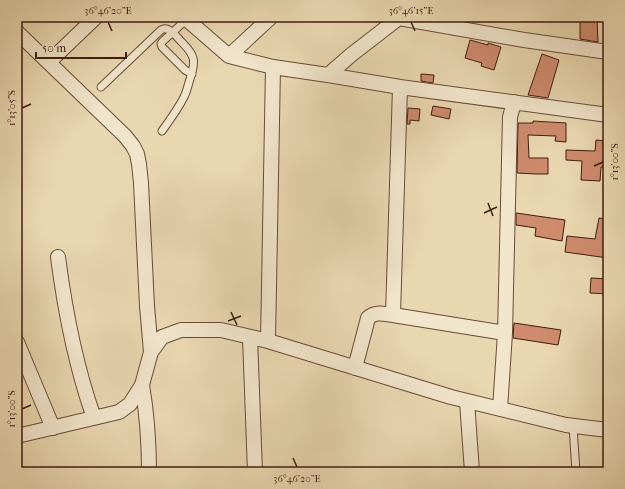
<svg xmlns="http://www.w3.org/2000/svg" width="625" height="489" font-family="'IM FELL French Canon',serif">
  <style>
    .building { fill: #ce8b6d; stroke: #3f1d0c }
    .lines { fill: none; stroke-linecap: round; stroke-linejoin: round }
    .service-casing { stroke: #6a4c35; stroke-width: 9 }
    .minor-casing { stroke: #6a4c35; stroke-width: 16 }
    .service { stroke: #f1e5cc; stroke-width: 7 }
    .minor { stroke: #f1e5cc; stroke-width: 14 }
    .ticks { fill: none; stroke: #3f1d0c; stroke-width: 1.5 }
    .neatline { fill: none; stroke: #3f1d0c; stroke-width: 1.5 }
    .ticks-label { font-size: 10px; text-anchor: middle; fill: #3f1d0c }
  </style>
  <rect width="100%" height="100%" fill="#e9d7b0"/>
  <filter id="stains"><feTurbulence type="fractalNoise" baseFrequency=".005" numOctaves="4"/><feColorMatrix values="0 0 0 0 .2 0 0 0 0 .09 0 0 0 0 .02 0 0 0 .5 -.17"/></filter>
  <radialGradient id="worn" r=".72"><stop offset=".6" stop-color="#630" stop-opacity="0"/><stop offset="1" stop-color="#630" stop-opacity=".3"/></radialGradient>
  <!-- building -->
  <path class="building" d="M580 17H597L598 42 580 39Z
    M470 40 488 45V43L501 47 494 70 481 66 482 63 465 58Z
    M542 54 559 60 548 98 528 95Z
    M421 74 434 75 433 83 421 81Z
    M433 106 451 109 449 119 431 115Z
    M408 108 420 109 419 121 410 120V124H407Z
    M533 121 566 123V142L555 141 556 136 528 135 529 158H548V174H536L517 173 518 123H533Z
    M596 140 608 141 607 168 601 167 600 181 581 180 582 161 566 160V150L595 151Z
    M516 213 565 220 562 241 535 236 536 228 516 225Z
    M599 218 608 219V258L565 252 567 236 595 239Z
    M591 278 608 279V294L590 293Z
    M514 323 561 330 558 345 513 338Z"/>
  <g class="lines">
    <!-- service casing -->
    <g class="service-casing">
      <path id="service" d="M187 19 162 42 161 44 162 47 185 70 192 74
        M101 87 161 30C168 26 173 33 178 38 183 44 191 50 193 58 195 65 192 72 190 79 188 85 187 91 184 97 178 109 170 120 162 131
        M573 426 576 472"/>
    </g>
    <!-- minor casing -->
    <g class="minor-casing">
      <path id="minor" d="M184 17 229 56 273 67 328 75 400 87 608 115
        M399 18 524 40 608 52
        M17 32 125 136 133 146 137 154 139 164 141 183 147 306 151 352
        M229 56 271 17
        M49 62 96 17
        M328 75 351 55 400 17
        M58 257C65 311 76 367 94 418
        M393 315 400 87
        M250 337 255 472
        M268 341 273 67
        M17 342 53 428
        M355 368 368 318C375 311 384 314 393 315L505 333
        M142 385C147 414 149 442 149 472
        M467 401 472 472
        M500 409 505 333 510 117 514 102
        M17 436 119 412 130 404 142 385 151 352 162 337 181 330H221L268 341 451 397 566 425 608 430"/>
    </g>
    <!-- service -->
    <use href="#service" class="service"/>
    <!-- minor -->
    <use href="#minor" class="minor"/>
  </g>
  <!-- ticks -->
  <path class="ticks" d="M108 22 112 31M411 22 415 31M22 108 31 104M594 166 603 162M488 203 493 216M484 213 497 207M231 312 237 325M228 321 241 316M22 409 31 405M293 458 297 467"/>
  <!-- margin -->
  <rect width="625" height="489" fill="none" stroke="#e9d7b0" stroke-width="44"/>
  <!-- scale -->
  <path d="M36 52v6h90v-6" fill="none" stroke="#3f1d0c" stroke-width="2"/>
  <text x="42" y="52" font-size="12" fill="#3f1d0c" stroke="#f1e5cc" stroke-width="3" paint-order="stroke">50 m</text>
  <rect x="22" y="22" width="581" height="445" class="neatline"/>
  <g class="ticks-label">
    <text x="108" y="14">36°46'20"E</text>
    <text x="411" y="14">36°46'15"E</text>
    <text transform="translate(11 108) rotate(-90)" y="4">1°13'05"S</text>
    <text transform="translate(614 162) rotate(-90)" y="4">1°13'00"S</text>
    <text transform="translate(11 409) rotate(-90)" y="4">1°13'00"S</text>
    <text x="297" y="482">36°46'20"E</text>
  </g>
  <rect width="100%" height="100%" filter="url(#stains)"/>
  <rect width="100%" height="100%" fill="url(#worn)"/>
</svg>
